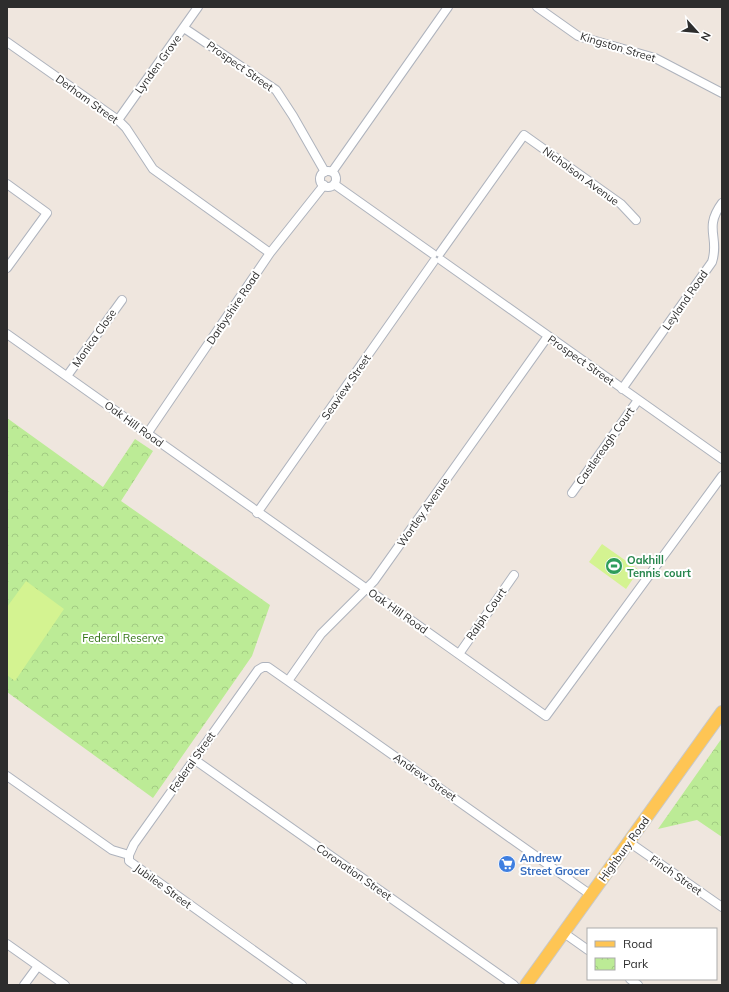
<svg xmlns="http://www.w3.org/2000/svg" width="729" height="992" font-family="Mulish,sans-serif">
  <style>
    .park { fill: url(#park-crowns) }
    .pitch { fill: #d4f391 }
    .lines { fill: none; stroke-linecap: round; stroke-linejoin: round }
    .street-casing { stroke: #aeb3bd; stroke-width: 10 }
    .primary-casing { stroke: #c8c8c8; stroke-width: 14 }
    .street { stroke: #fff; stroke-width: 8 }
    .primary { stroke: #fec554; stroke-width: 12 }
    .labels { text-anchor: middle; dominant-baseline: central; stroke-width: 4; stroke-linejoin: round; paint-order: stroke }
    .street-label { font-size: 11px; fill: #2d2d2d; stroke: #fff }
    .leisure-label { font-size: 11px; font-weight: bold; fill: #27864d; stroke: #fff; text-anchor: start }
    .park-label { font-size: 11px; fill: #317313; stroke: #fff }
    .shop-label { font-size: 11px; font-weight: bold; fill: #366cbe; stroke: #fff; text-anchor: start }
  </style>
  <defs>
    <pattern id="park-crowns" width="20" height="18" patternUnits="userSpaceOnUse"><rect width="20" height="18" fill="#bceb96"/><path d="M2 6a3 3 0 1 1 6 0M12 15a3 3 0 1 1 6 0" fill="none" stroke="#a2ca82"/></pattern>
  </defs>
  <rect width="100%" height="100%" fill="#efe6de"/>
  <!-- park -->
  <path class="park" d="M7 418 103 487 135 439 153 451 121 501 270 605 252 656 153 798 7 692Z
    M722 738V837L697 820 658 829Z"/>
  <!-- pitch -->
  <path class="pitch" d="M602 544 639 570 626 589 589 562Z
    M26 581 64 609 15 681 7 675V607Z"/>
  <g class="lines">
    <!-- street casing -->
    <g class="street-casing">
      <path id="street" d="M537 7 578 36 655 58 722 93
        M184 28 276 90 293 116 325 172
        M7 42 118 120 126 128 153 169 270 253
        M118 120 198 7
        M320 179a8 8 0 1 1 16 0a8 8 0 1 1-16 0Z
        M332 172 448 7
        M7 184 47 213 7 268
        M334 184 433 254
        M440 253 524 135 621 204 636 220
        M441 260 722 459
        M7 334 546 716 722 476
        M67 376 122 300
        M622 389 712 262C720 237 703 229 722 203
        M147 434 270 253 324 185
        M572 493 638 400
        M257 513 434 261
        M459 654 514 575
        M288 681 321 634 374 581 548 336
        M195 760 514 985
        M7 776 112 850 129 855
        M629 842 722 907
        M564 933 588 950
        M7 944 65 985
        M630 979 638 985
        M24 985 38 966
        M302 985 129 861V855L134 844 258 670 263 667H268L288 681 591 895"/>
    </g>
    <!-- primary casing -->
    <g class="primary-casing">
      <path id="primary" d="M526 985 722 712"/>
    </g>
    <!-- street -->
    <use href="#street" class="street"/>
    <!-- primary -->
    <use href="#primary" class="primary"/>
  </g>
  <!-- icons -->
  <defs>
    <g id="stadium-disc" transform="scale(0.9)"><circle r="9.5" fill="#2e9e5b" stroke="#fff"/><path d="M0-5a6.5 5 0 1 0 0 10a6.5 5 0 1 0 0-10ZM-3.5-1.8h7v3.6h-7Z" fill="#fff"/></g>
    <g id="supermarket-disc" transform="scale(0.9)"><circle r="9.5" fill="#3f7fe0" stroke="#fff"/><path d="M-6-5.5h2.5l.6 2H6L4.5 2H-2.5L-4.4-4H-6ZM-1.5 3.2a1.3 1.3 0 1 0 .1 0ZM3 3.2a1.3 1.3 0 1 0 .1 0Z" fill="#fff"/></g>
  </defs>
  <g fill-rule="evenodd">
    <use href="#stadium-disc" x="614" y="566"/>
    <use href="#supermarket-disc" x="507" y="864"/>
  </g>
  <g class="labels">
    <!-- street labels -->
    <g class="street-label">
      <text transform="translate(618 47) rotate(17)">Kingston Street</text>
      <text transform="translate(158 64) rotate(-54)">Lynden Grove</text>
      <text transform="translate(240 66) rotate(35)">Prospect Street</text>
      <text transform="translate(87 99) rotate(36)">Derham Street</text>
      <text transform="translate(581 176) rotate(36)">Nicholson Avenue</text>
      <text transform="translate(685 300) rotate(-55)">Leyland Road</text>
      <text transform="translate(233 308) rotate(-56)">Darbyshire Road</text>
      <text transform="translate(94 338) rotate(-55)">Monica Close</text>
      <text transform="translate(581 360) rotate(35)">Prospect Street</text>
      <text transform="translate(346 387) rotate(-55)">Seaview Street</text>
      <text transform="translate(134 424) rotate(36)">Oak Hill Road</text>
      <text transform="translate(605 446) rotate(-55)">Castlereagh Court</text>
      <text transform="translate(423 512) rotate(-55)">Wortley Avenue</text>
      <text transform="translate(398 611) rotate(35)">Oak Hill Road</text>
      <text transform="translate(486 614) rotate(-55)">Ralph Court</text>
      <text transform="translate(192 762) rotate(-55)">Federal Street</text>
      <text transform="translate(425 777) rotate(35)">Andrew Street</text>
      <text transform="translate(624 849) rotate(-54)">Highbury Road</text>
      <text transform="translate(354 872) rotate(35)">Coronation Street</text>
      <text transform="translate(676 875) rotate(35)">Finch Street</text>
      <text transform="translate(163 886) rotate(36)">Jubilee Street</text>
    </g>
    <!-- leisure labels -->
    <g class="leisure-label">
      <text x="627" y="560">Oakhill<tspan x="627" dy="13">Tennis court</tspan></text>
    </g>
    <!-- park labels -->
    <g class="park-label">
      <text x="123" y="638">Federal Reserve</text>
    </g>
    <!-- shop labels -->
    <g class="shop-label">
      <text x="520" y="858">Andrew<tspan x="520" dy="13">Street Grocer</tspan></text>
    </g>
  </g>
  <!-- border -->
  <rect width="729" height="992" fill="none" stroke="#2d2d2d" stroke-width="16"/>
  <!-- legend -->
  <rect x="587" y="928" width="130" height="52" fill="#ffffff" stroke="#ababab"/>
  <rect x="595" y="941" width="20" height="6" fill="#fec554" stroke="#ababab"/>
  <text x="623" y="948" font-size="12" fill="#2d2d2d">Road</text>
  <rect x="595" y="958" width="20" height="12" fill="url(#park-crowns)" stroke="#ababab"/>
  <text x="623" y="968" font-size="12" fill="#2d2d2d">Park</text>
  <!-- north arrow -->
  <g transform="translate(697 32) rotate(117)" stroke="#ffffff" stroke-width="3" paint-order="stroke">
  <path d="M0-3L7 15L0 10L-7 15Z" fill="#2d2d2d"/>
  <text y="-6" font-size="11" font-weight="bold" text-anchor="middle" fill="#2d2d2d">N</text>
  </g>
</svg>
